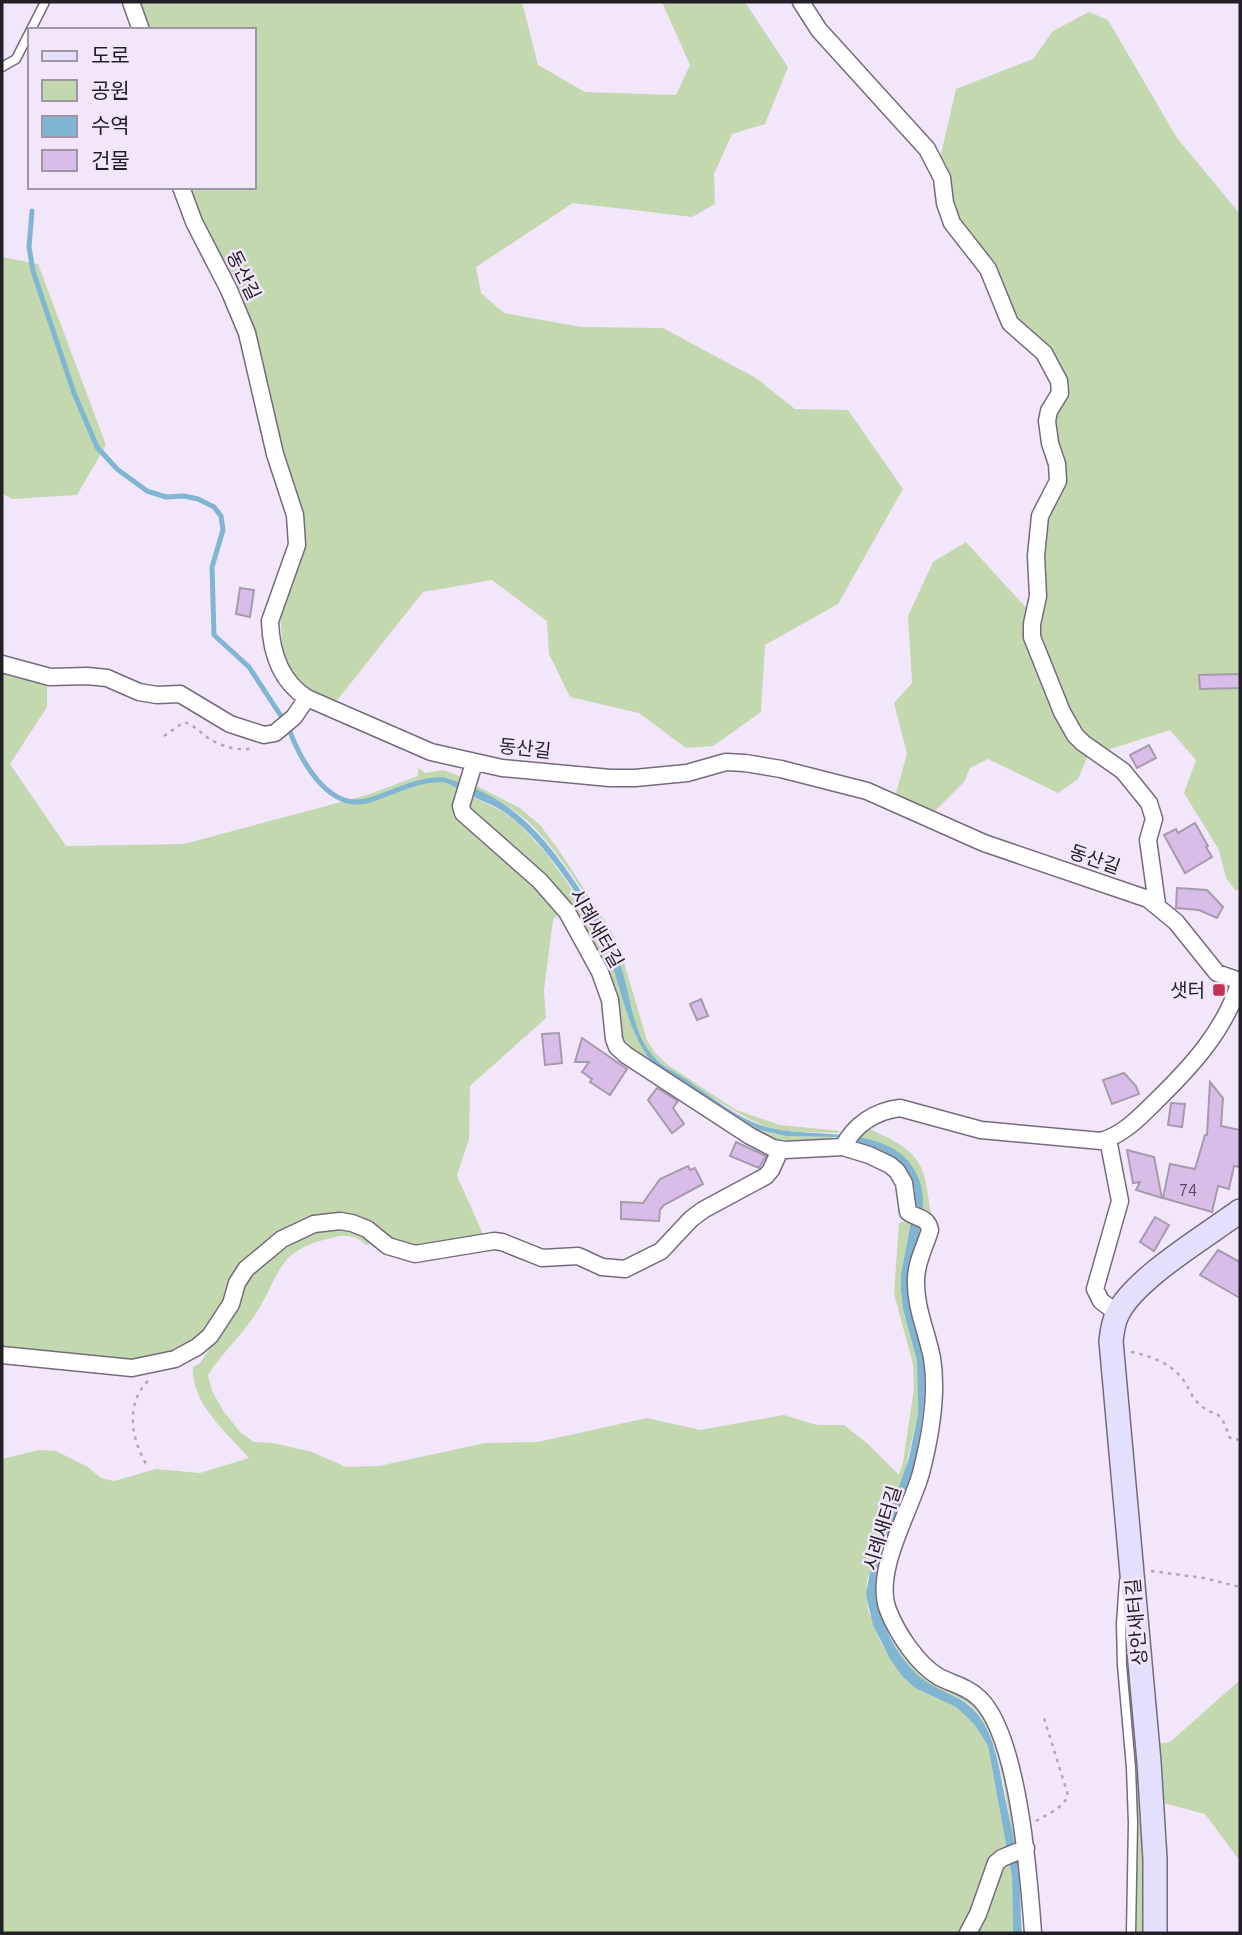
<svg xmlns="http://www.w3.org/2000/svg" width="1242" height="1935" font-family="Ubuntu,'Noto Sans KR',sans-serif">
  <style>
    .green { fill: #c3d8af }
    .water { fill: #81b6d2 }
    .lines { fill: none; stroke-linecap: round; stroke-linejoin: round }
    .stream { stroke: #81b6d2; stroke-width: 5 }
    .building { fill: #d9bde9; stroke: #a69bad; stroke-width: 2 }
    .lane-casing { stroke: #756b7c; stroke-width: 11 }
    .street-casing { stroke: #756b7c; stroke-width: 19 }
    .secondary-casing { stroke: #756b7c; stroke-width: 26 }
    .path { stroke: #b2a8b8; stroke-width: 2.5; stroke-dasharray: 3.5 5; stroke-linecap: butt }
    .lane { stroke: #fff; stroke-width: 8 }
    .street { stroke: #fff; stroke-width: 16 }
    .secondary { stroke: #e3dffd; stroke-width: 23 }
    .poi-dot { fill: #c13150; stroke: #f2e6fa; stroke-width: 2.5 }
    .labels { text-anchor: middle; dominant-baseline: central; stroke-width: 5; stroke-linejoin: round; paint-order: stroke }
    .number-label { font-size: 16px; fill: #504657 }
    .street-label { font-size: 19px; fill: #231f26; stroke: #f2e6fa }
    .poi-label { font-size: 19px; fill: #231f26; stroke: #f2e6fa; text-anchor: end }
  </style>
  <rect width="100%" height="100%" fill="#f2e6fa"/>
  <!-- green -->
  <path class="green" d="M139 2H522L538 65 585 92 676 95 690 65 662 2H743L747 5 788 67 765 124 732 134 714 174 715 204 692 217 573 203 476 267 481 293 504 313 581 327 663 328 756 378 795 409 848 410 903 489 838 604 765 645 761 712 713 746 686 748 639 713 570 697 549 654 547 621 492 580 423 592 335 703 313 692 297 681 283 652 280 614 301 555 269 385 253 332 200 220 189 187H254V30H151L144 18Z
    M1089 12 1108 20 1177 138 1240 214V889L1236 891 1226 878 1219 850 1184 793 1196 760 1170 730 1104 751 1080 736 1037 643 1039 556 1051 500 1062 494 1064 487 1050 422 1064 396 1019 328 956 221 936 157 941 154 956 89 1033 59 1053 31Z
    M2 257 38 264 106 445 77 495 12 499 2 493Z
    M966 542 1030 612 1027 619 1089 753 1078 779 1058 793 988 759 970 768 964 782 932 814 896 793 907 754 894 703 912 683 908 616 933 562Z
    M2 669 47 680V707L10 764 66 846 184 844 367 795 418 776V768L425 773 444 770 464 778 458 801 560 912 553 920 544 990 546 1018 470 1086 469 1139 457 1176 483 1234 413 1248 400 1245 362 1222 280 1236 194 1344 144 1363 2 1352Z
    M475 785 520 808 540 825 558 849 609 927 620 949 647 1040 655 1053 668 1065 736 1110 780 1125 840 1131 837 1133C817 1132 794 1133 773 1129 753 1125 659 1067 648 1050 630 1022 628 985 617 954 604 918 554 843 524 818 509 806 492 797 474 789Z
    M471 796 502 811 518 823 546 853 567 882 596 927 607 949 636 1037 661 1069 757 1129 786 1136 834 1137 830 1140 790 1143 771 1141 638 1054 627 1043 619 1033 590 944 467 810Z
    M867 1128C875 1132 884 1135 892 1140 928 1159 925 1180 931 1215L922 1210 921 1187 900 1154 858 1137Z
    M905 1221 911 1223 901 1274V1291L903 1309 917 1361 918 1414 902 1483 867 1580 868 1610 881 1643 903 1677 915 1688 956 1707 967 1716 975 1724 988 1746 1012 1877 1013 1933H2V1459L38 1450 56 1451 88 1467 101 1478 114 1481 156 1469 200 1473 249 1458C228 1433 191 1405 193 1367L200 1363 213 1344 240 1286 282 1244 315 1228 352 1226 376 1243 366 1245C356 1235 345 1234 331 1238 275 1251 282 1273 255 1315 241 1336 222 1353 208 1375L212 1391 224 1412 240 1432 254 1442 273 1443 312 1452 346 1467 379 1466 485 1443 538 1442 647 1418 700 1430 784 1415 817 1425H844L868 1444 899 1475 903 1463 914 1388 913 1364 894 1294 899 1223Z
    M920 1224 923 1228 919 1248 929 1365 921 1454 893 1537 889 1622 984 1710 1005 1764 1017 1844 1014 1845C1006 1805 1002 1734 970 1705 958 1696 945 1693 932 1686 907 1672 893 1644 883 1618 862 1566 904 1511 916 1460 922 1433 929 1398 924 1370 921 1346 910 1322 908 1298 907 1272 915 1248 920 1224Z
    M1125 1602 1141 1772 1146 1933H1134C1138 1822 1126 1713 1125 1602Z
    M1240 1680V1861L1205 1814 1163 1803 1158 1744 1170 1742Z"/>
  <!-- water -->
  <path class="water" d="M448 779C514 798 545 836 581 891 598 916 613 940 622 970 631 998 633 1037 656 1059 665 1068 677 1073 687 1080 711 1096 735 1117 763 1126 807 1141 895 1120 918 1177 933 1212 909 1251 908 1286 907 1309 916 1330 922 1352 926 1371 925 1391 923 1411 920 1435 917 1460 909 1484 897 1520 873 1558 877 1597 881 1628 903 1668 930 1684 948 1695 966 1698 979 1716 995 1738 999 1767 1004 1793 1009 1817 1015 1842 1018 1866 1021 1888 1020 1911 1022 1933H1013L1012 1877 988 1746 975 1725 966 1716 956 1707 915 1688 903 1677 890 1659 873 1625 866 1595 871 1566 909 1458 918 1414 917 1361 903 1309 901 1291V1274L914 1207 915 1190 911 1176 899 1161 872 1146 834 1137 786 1136 757 1129 651 1061C626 1028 622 988 607 951 590 908 540 834 501 810 492 804 481 801 472 796 460 791 450 783 438 780Z"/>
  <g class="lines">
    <!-- stream -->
    <path class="stream" d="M32 211 29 247 33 271 74 393 97 447 117 469 147 491 166 497 184 496 198 499 214 507 221 516 223 530 212 567 214 635 249 667 283 719
      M289 729C300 759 327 810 366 801 393 794 416 778 445 780"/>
  </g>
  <!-- building -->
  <path class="building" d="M240 588 254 590 250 617 236 614Z
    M1240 674V688L1200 689 1199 675Z
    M1149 745 1156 758 1137 768 1130 755Z
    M1195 823 1208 846 1206 847 1212 857 1185 873 1164 835 1176 829 1178 833Z
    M1177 888 1207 890 1223 907 1217 918 1199 910 1176 908Z
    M701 999 708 1016 697 1020 690 1004Z
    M559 1033 562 1063 545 1065 542 1034Z
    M582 1038 627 1069 610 1095 590 1082 592 1079 582 1072 589 1062H575Z
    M1124 1073 1136 1086 1139 1094 1112 1104 1103 1080Z
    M1210 1082 1223 1098 1221 1126 1240 1130V1167L1234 1166 1229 1189 1218 1186 1212 1212 1163 1198 1170 1164 1195 1169 1205 1135H1207Z
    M657 1088 678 1101 673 1108 684 1124 672 1133 648 1100Z
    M1171 1103 1185 1104 1182 1127 1168 1125Z
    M736 1142 766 1156 759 1168 730 1156Z
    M1127 1150 1154 1157 1162 1198 1136 1190 1140 1182 1133 1183Z
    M688 1166 690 1170 695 1168 703 1184 664 1205 660 1210 659 1221 621 1219V1202L643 1203 660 1179Z
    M1155 1217 1169 1225 1154 1251 1140 1242Z
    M1218 1250 1240 1262V1298L1200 1275Z"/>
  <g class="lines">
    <!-- lane casing -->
    <g class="lane-casing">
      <path id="lane" d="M2 67 16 59 45 2
        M1124 1581 1121 1624 1122 1665 1131 1768 1133 1823 1131 1933"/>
    </g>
    <!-- street casing -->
    <g class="street-casing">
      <path id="street" d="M131 2 141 30
        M801 2 819 30 927 149 942 178 945 203 952 223 988 269 1010 323 1044 353 1059 381 1060 393 1049 411 1047 421 1050 443 1057 464 1058 481 1040 516 1036 556 1038 596 1032 624V637L1062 712 1075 735 1083 743 1123 771 1149 803 1154 819 1148 840 1157 904
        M181 187 194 222 229 290 247 333 275 454 295 515 297 545 270 621C271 653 280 681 307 698L431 752 502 768 610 778H635L687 773 726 762 745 763 781 769 867 791 984 843 1148 899 1176 922 1217 973 1240 981
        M2 664 50 677 87 676 107 678 139 692 157 695 180 694 230 724 264 735 275 733 294 717 307 698
        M474 763 461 806 463 813 540 881 567 912 600 972 610 1000 614 1039 617 1047 626 1055 750 1136 773 1148 785 1150 843 1147 869 1155 890 1165 897 1171 904 1183 908 1212C917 1219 927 1216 930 1230 925 1247 916 1262 916 1280 915 1307 927 1332 932 1358 938 1394 930 1438 921 1473 911 1510 873 1571 888 1610 897 1633 917 1664 939 1677 953 1684 968 1687 980 1699 1019 1738 1029 1878 1033 1933
        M1108 1139 1120 1201 1095 1289 1101 1301 1117 1313
        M843 1147C854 1125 875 1111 900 1108L981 1130 1101 1141C1122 1135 1138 1119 1153 1104 1190 1068 1225 1031 1240 981
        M2 1355 132 1368 175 1359 197 1347 210 1336 231 1304 237 1283 246 1269 282 1239 314 1224 340 1221 352 1223 367 1229 388 1246 415 1254 494 1241 502 1242 542 1258 578 1256 602 1267 625 1269 661 1251 691 1219 703 1210 766 1176 771 1170 780 1150
        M968 1933 978 1914 996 1863 1002 1858 1026 1848"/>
    </g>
    <!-- secondary casing -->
    <g class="secondary-casing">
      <path id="secondary" d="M1155 1933V1859L1149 1762 1111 1341C1112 1332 1113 1323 1117 1315 1133 1279 1208 1235 1240 1211"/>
    </g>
    <!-- path -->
    <path class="path" d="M164 736 184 722C194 725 200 732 208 738 220 746 240 752 253 748
      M1131 1352C1152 1356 1175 1365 1186 1384 1190 1390 1192 1398 1198 1403 1216 1420 1220 1405 1229 1437L1234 1440 1240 1439
      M148 1381C124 1405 132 1442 148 1467
      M1151 1571 1204 1578 1240 1587
      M1036 1821C1047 1814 1064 1808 1068 1795L1043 1715"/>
    <!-- lane -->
    <use href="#lane" class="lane"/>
    <!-- street -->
    <use href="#street" class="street"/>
    <!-- secondary -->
    <use href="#secondary" class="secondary"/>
  </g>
  <!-- markers -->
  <rect class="poi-dot" x="1212" y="983" width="14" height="14" rx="3.5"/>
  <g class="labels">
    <!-- number labels -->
    <g class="number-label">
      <text x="1188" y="1190">74</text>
    </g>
    <!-- street labels -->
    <g class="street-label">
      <text transform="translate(244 275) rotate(64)">동산길</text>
      <text transform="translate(525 748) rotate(6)">동산길</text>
      <text transform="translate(1095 859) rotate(19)">동산길</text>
      <text transform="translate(597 928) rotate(60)">시례새터길</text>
      <text transform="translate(882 1528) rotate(-73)">시례새터길</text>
      <text transform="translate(1136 1622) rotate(-95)">상안새터길</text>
    </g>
    <!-- poi labels -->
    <g class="poi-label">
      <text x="1205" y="990">샛터</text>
    </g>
  </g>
  <!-- border -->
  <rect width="1242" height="1935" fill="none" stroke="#231f26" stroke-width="7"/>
  <!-- legend -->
  <rect x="28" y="28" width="228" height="161" fill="#f2e6fa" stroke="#9f96a5" stroke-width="2"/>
  <rect x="42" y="51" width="35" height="10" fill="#e3dffd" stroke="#9f96a5" stroke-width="2"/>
  <text x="91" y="63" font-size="21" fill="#231f26">도로</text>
  <rect x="42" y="80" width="35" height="21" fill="#c3d8af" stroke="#9f96a5" stroke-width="2"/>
  <text x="91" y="98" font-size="21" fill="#231f26">공원</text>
  <rect x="42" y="116" width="35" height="21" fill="#81b6d2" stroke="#9f96a5" stroke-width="2"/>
  <text x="91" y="133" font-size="21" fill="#231f26">수역</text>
  <rect x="42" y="150" width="35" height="21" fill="#d9bde9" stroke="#9f96a5" stroke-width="2"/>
  <text x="91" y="168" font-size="21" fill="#231f26">건물</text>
</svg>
